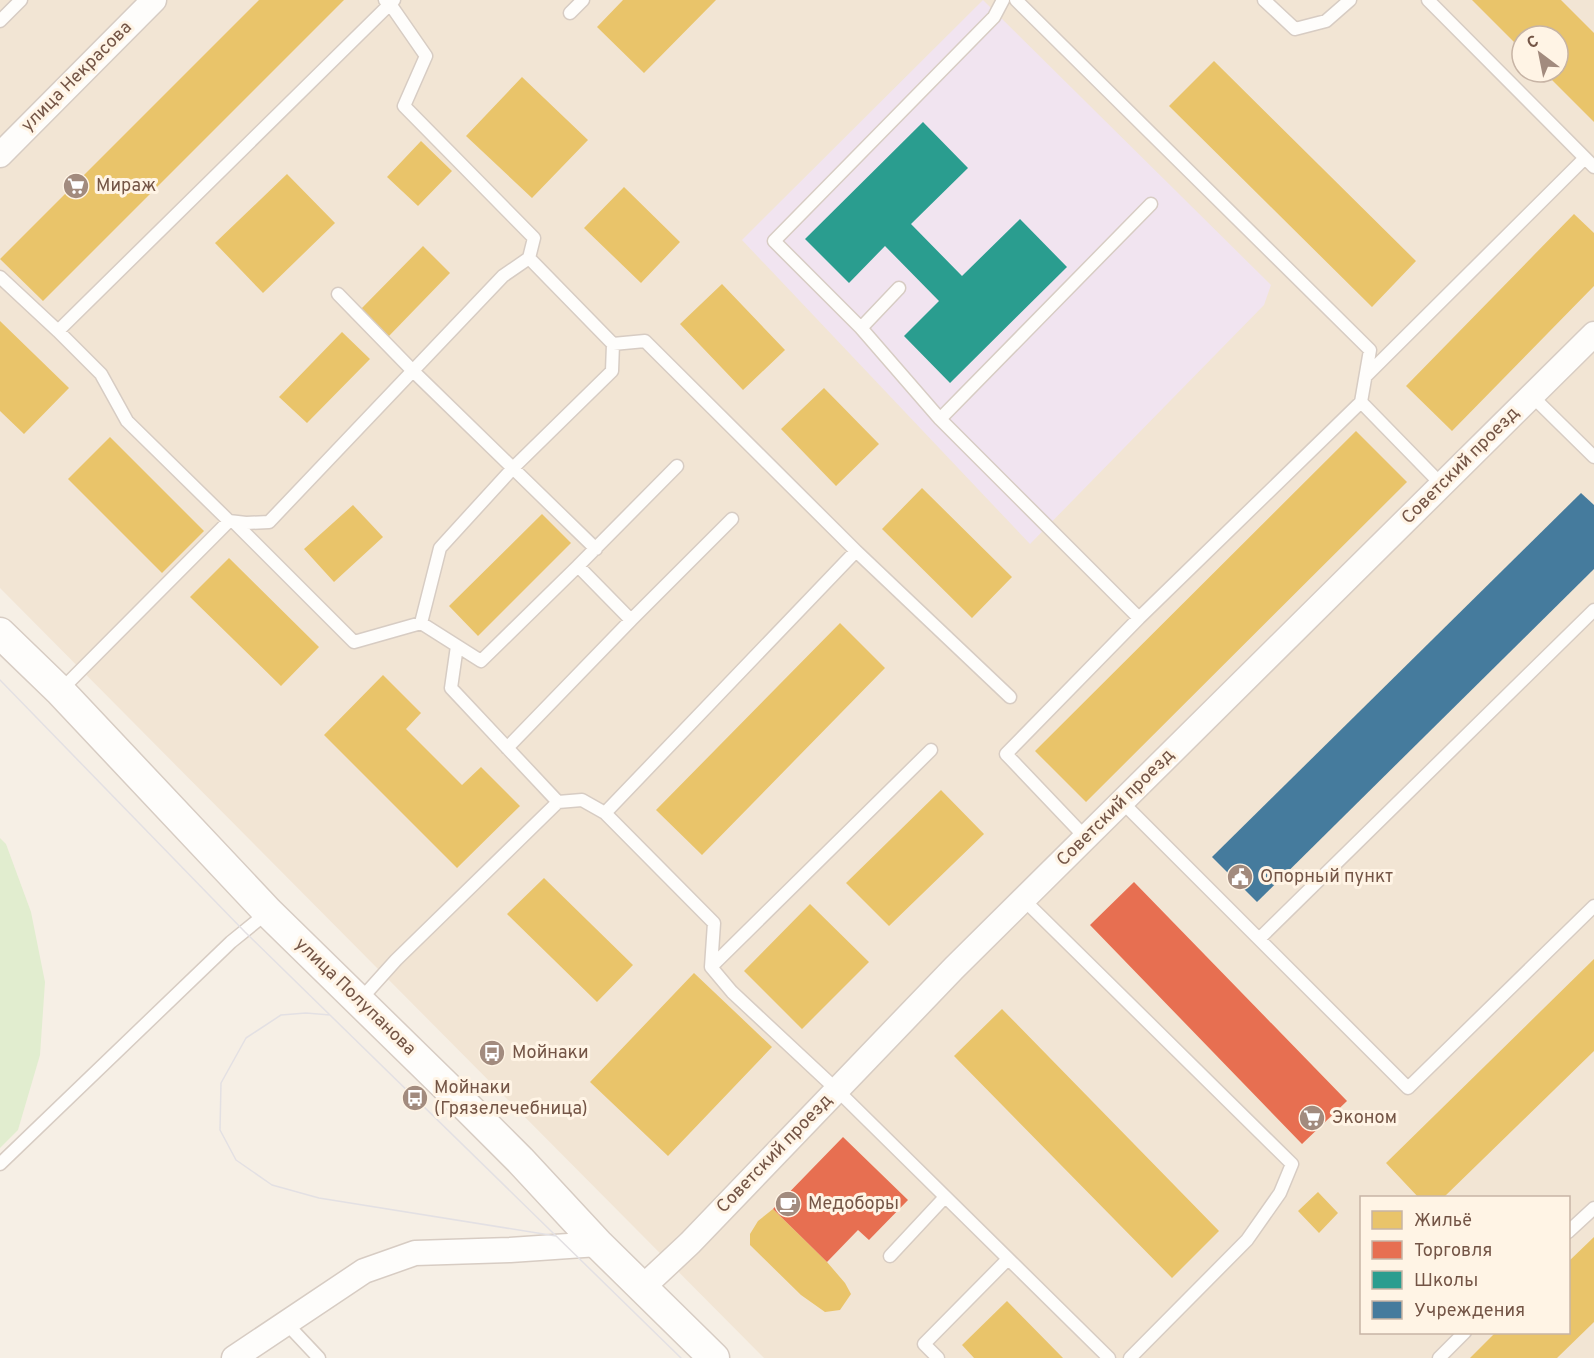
<svg xmlns="http://www.w3.org/2000/svg" width="1594" height="1358" font-family="Overpass,sans-serif">
  <style>
    .residential { fill: #f2e5d4; fill-rule: evenodd }
    .education { fill: #f1e4f0 }
    .green { fill: #e1edcf }
    .homes { fill: #e9c46a }
    .shops { fill: #e76f51 }
    .schools { fill: #2a9d8f }
    .public { fill: #457b9d }
    .lines { fill: none; stroke-linecap: round; stroke-linejoin: round }
    .service-casing { stroke: #d7ccc3; stroke-width: 15 }
    .minor-casing { stroke: #d7ccc3; stroke-width: 27 }
    .tertiary-casing { stroke: #d7ccc3; stroke-width: 33 }
    .service { stroke: #fefdfb; stroke-width: 12 }
    .minor { stroke: #fefdfb; stroke-width: 24 }
    .tertiary { stroke: #fefdfb; stroke-width: 30 }
    .tram { stroke: #e3e0e3; stroke-width: 1.5 }
    .labels { text-anchor: middle; dominant-baseline: central; stroke-width: 6; stroke-linejoin: round; paint-order: stroke }
    .street-label { font-size: 18px; fill: #745546; stroke: #fff4e5 }
    .poi-label { font-size: 18px; fill: #745546; stroke: #fff4e5; text-anchor: start }
  </style>
  <rect width="100%" height="100%" fill="#f6efe5"/>
  <!-- residential -->
  <path class="residential" d="M0 0H1594V1358H764L0 588ZM1522 36H1558V72H1522ZM1362 1198H1568V1332H1362Z"/>
  <!-- education -->
  <path class="education" d="M983 0 1271 285 1264 305 1030 544 742 240Z"/>
  <!-- green -->
  <path class="green" d="M0 838 6 844 31 912 45 982 40 1055 18 1130 0 1148Z"/>
  <!-- homes -->
  <path class="homes" d="M259 0H344L43 301 0 259Z
    M623 0H716L644 73 597 27Z
    M1472 0H1561L1594 33V122L1544 72H1558V36H1522V50Z
    M1214 61 1416 261 1372 307 1169 106Z
    M522 77 588 140 532 198 466 136Z
    M421 141 452 171 418 206 387 177Z
    M287 174 335 223 263 293 215 243Z
    M624 187 680 242 641 283 584 228Z
    M1574 214 1594 233V286L1452 431 1406 386Z
    M423 246 450 273 388 337 360 310Z
    M722 284 785 350 743 390 680 324Z
    M0 321 69 388 24 434 0 411Z
    M342 332 370 359 307 423 279 397Z
    M824 388 879 444 836 486 781 429Z
    M1356 431 1407 482 1086 802 1035 751Z
    M110 437 204 531 162 573 68 479Z
    M922 488 1012 577 972 618 882 529Z
    M353 505 383 537 334 582 304 549Z
    M542 514 571 543 478 636 449 606Z
    M229 558 319 647 281 686 190 597Z
    M840 623 885 668 702 855 656 810Z
    M383 675 421 713 406 729 462 785 481 767 520 806 457 868 324 735Z
    M941 790 984 834 889 926 846 883Z
    M544 878 633 965 597 1002 507 914Z
    M810 904 869 962 802 1029 744 971Z
    M1594 959V1051L1443 1198H1419L1386 1163Z
    M694 973 772 1047 668 1156 590 1082Z
    M1002 1009 1219 1231 1172 1278 954 1056Z
    M1318 1192 1338 1213 1319 1233 1298 1211Z
    M773 1209 827 1262 845 1283 851 1294 840 1310 825 1312 801 1295 750 1245V1234L758 1221Z
    M1594 1237V1322L1557 1358H1470L1496 1332H1568V1262Z
    M1007 1301 1063 1358H974L962 1345Z"/>
  <!-- shops -->
  <path class="shops" d="M1134 882 1347 1101 1302 1144 1090 925Z
    M843 1137 908 1200 869 1240 858 1230 827 1262 773 1209Z"/>
  <!-- schools -->
  <path class="schools" d="M923 122 968 168 911 224 962 276 1020 219 1067 267 950 383 904 336 939 301 885 246 849 283 805 239Z"/>
  <!-- public -->
  <path class="public" d="M1581 493 1594 505V569L1257 902 1212 857Z"/>
  <g class="lines">
    <!-- service casing -->
    <g class="service-casing">
      <path id="service" d="M394 0 390 4 426 56 404 106 534 238 529 258 613 344 645 341 856 551 1010 697
        M1003 0 994 17 774 241 861 328 940 419 1139 618
        M1016 0 1370 350 1361 402 1139 618 1006 754 1086 838
        M1264 0 1295 29 1326 21 1350 0
        M1428 0 1594 167
        M570 13 583 0
        M0 21 21 0
        M0 277 58 331 390 4 385 0
        M338 294 413 371 596 549
        M861 328 899 288
        M58 331 101 374 127 421 229 521
        M1366 376 1585 158
        M1532 396 1594 457
        M1361 402 1442 485
        M940 419 1151 204
        M234 522 354 642 421 623 481 661 578 566 631 620 732 519
        M578 566 677 466
        M421 623 440 548 513 468 612 371 613 344
        M457 646 451 688 558 802
        M60 691 229 521 246 523 269 522 503 276 529 258
        M507 748 631 620
        M1122 802 1408 1088 1594 906
        M605 813 714 923 711 967 732 992 837 1090 1109 1358
        M1024 900 1292 1164 1280 1193 1247 1240 1130 1358
        M1259 939 1594 610
        M711 967 931 750
        M360 1000 396 960 558 802 582 800 605 813 856 551
        M0 1164 231 942 268 912
        M1568 1232 1594 1208
        M890 1256 945 1197
        M286 1323 319 1358
        M938 1358 924 1344 1008 1259
        M1439 1358 1465 1332"/>
    </g>
    <!-- minor casing -->
    <g class="minor-casing">
      <path id="minor" d="M0 155 154 0
        M643 1287 690 1243 954 968 1594 334
        M234 1358 364 1271 415 1253 510 1250 598 1244"/>
    </g>
    <!-- tertiary casing -->
    <g class="tertiary-casing">
      <path id="tertiary" d="M0 633 60 691 268 912 453 1093 520 1160 598 1244 714 1358"/>
    </g>
    <!-- service -->
    <use href="#service" class="service"/>
    <!-- minor -->
    <use href="#minor" class="minor"/>
    <!-- tertiary -->
    <use href="#tertiary" class="tertiary"/>
    <!-- tram -->
    <path class="tram" d="M0 680 245 932 681 1358
      M330 1015 306 1013 281 1015 246 1038 221 1083 220 1130 236 1160 272 1185 319 1198 556 1236"/>
  </g>
  <!-- icons -->
  <defs>
    <g id="supermarket-disc" transform="scale(1.35)"><circle r="9.5" fill="#a28b7e" stroke="#fff4e5"/><path d="M-6-5.5h2.5l.6 2H6L4.5 2H-2.5L-4.4-4H-6ZM-1.5 3.2a1.3 1.3 0 1 0 .1 0ZM3 3.2a1.3 1.3 0 1 0 .1 0Z" fill="#fff"/></g>
    <g id="civic-disc" transform="scale(1.35)"><circle r="9.5" fill="#a28b7e" stroke="#fff4e5"/><path d="M-.6-6.5H3V-4.5H.6V-3L4-1V1h2V6H-6V1h2V-1L-.6-3ZM-1.2 2.5V6h2.4V2.5Z" fill="#fff"/></g>
    <g id="bus-disc" transform="scale(1.35)"><circle r="9.5" fill="#a28b7e" stroke="#fff4e5"/><path d="M-5-6H5V4H4V6H2V4H-2V6H-4V4H-5ZM-3.5-4V0h7V-4ZM-3.5 1.2v1.5H-2V1.2ZM2 1.2v1.5H3.5V1.2Z" fill="#fff"/></g>
    <g id="cafe-disc" transform="scale(1.35)"><circle r="9.5" fill="#a28b7e" stroke="#fff4e5"/><path d="M-5.5-4.5H6V0H3Q3 3.5 0 3.5H-2.5Q-5.5 3.5-5.5 0ZM3-3.2v2h1.7v-2ZM-6 4.5H4V6H-6Z" fill="#fff"/></g>
  </defs>
  <g fill-rule="evenodd">
    <use href="#supermarket-disc" x="76" y="186"/>
    <use href="#civic-disc" x="1240" y="877"/>
    <use href="#bus-disc" x="492" y="1053"/>
    <use href="#bus-disc" x="415" y="1098"/>
    <use href="#supermarket-disc" x="1312" y="1118"/>
    <use href="#cafe-disc" x="788" y="1204"/>
  </g>
  <g class="labels">
    <!-- street labels -->
    <g class="street-label">
      <text transform="translate(77 77) rotate(-45)">улица Некрасова</text>
      <text transform="translate(1461 466) rotate(-45)">Советский проезд</text>
      <text transform="translate(1116 808) rotate(-45)">Советский проезд</text>
      <text transform="translate(355 997) rotate(44)">улица Полупанова</text>
      <text transform="translate(775 1154) rotate(-46)">Советский проезд</text>
    </g>
    <!-- poi labels -->
    <g class="poi-label">
      <text x="96" y="186">Мираж</text>
      <text x="1260" y="877">Опорный пункт</text>
      <text x="512" y="1053">Мойнаки</text>
      <text x="434" y="1088">Мойнаки<tspan x="434" dy="21">(Грязелечебница)</tspan></text>
      <text x="1332" y="1118">Эконом</text>
      <text x="808" y="1204">Медоборы</text>
    </g>
  </g>
  <!-- legend -->
  <rect x="1360" y="1196" width="210" height="138" fill="#fff4e5" stroke="#c7b4a5" stroke-width="1.5"/>
  <rect x="1372" y="1211" width="30" height="18" fill="#e9c46a" stroke="#c7b4a5" stroke-width="1.5"/>
  <text x="1414" y="1226" font-size="18" fill="#745546">Жильё</text>
  <rect x="1372" y="1241" width="30" height="18" fill="#e76f51" stroke="#c7b4a5" stroke-width="1.5"/>
  <text x="1414" y="1256" font-size="18" fill="#745546">Торговля</text>
  <rect x="1372" y="1271" width="30" height="18" fill="#2a9d8f" stroke="#c7b4a5" stroke-width="1.5"/>
  <text x="1414" y="1286" font-size="18" fill="#745546">Школы</text>
  <rect x="1372" y="1301" width="30" height="18" fill="#457b9d" stroke="#c7b4a5" stroke-width="1.5"/>
  <text x="1414" y="1316" font-size="18" fill="#745546">Учреждения</text>
  <!-- north arrow -->
  <g transform="translate(1540 54) rotate(328)"><circle r="28" fill="#fff4e5" stroke="#c7b4a5" stroke-width="1.5"/>
  <path d="M0-4.5L10 22L0 15L-10 22Z" fill="#a28b7e"/>
  <text y="-9" font-size="16" font-weight="bold" text-anchor="middle" fill="#745546">С</text>
  </g>
</svg>
